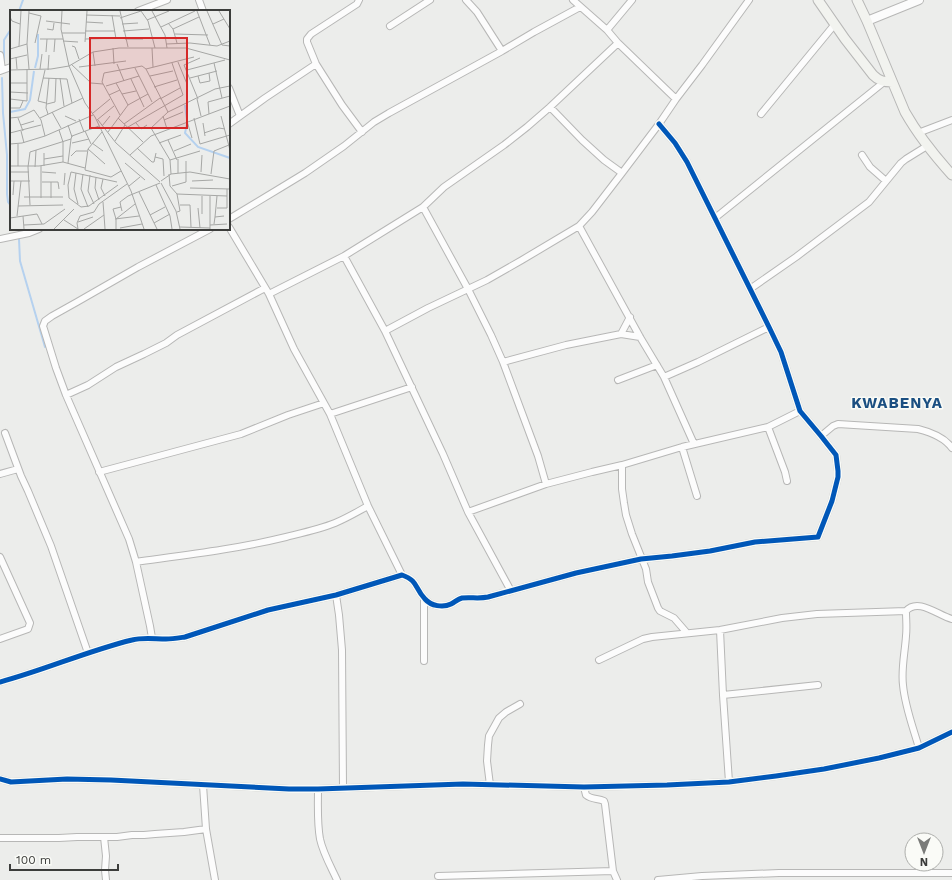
<svg xmlns="http://www.w3.org/2000/svg" width="952" height="880" font-family="'Work Sans',sans-serif">
  <style>
    .lines { fill: none; stroke-linecap: round; stroke-linejoin: round }
    .stream { stroke: #b5d1ef; stroke-width: 2 }
    .minor-casing { stroke: #b7b7b6; stroke-width: 8 }
    .tertiary-casing { stroke: #b7b7b6; stroke-width: 10 }
    .secondary-casing { stroke: #b7b7b6; stroke-width: 11 }
    .minor { stroke: #fcfcfc; stroke-width: 6 }
    .tertiary { stroke: #fcfcfc; stroke-width: 8 }
    .secondary { stroke: #f2f3ef; stroke-width: 9 }
    .cycleway-casing { stroke: #fafbf7; stroke-width: 8 }
    .cycleway { stroke: #0057b8; stroke-width: 5 }
    .labels { text-anchor: middle; dominant-baseline: central; stroke-width: 3; stroke-linejoin: round; paint-order: stroke }
    .district-label { font-size: 15px; font-weight: bold; letter-spacing: 1px; fill: #1b4f81; stroke: #fafbf7 }
    .inset-river { fill: none; stroke: #b5d1ef; stroke-width: 2 }
    .inset-road { fill: none; stroke: #a6a7a5; stroke-width: 1 }
    .view { fill: #d62828; fill-opacity: 0.15; stroke: #d62828; stroke-width: 2 }
    .inset-edge { fill: none; stroke: #3c3d3b; stroke-width: 2 }
  </style>
  <rect width="100%" height="100%" fill="#ecedeb"/>
  <g class="lines">
    <!-- stream -->
    <path class="stream" d="M19 11 23 0
      M4 61V40L11 29
      M2 78 3 113 7 155V194L8 202 11 206
      M19 239 20 261 45 347"/>
    <!-- minor casing -->
    <g class="minor-casing">
      <path id="minor" d="M199 0 203 11
        M359 0 357 4 311 34 307 39V42L316 64 342 105 362 132
        M466 0 477 12 502 51
        M573 0 607 30 618 43 676 99
        M138 11 167 0
        M390 26 430 0
        M607 30 632 0
        M0 55 2 70
        M0 71 11 67
        M229 88 240 116
        M550 107 582 140 604 160 622 173
        M761 114 835 24
        M229 124 265 98 316 64
        M918 133 952 120
        M862 155 870 167 886 181
        M423 207 468 289 491 335 503 362 538 456 546 484
        M715 218 884 82
        M229 219 282 187 305 173 344 146 374 122 389 113 502 51 534 32 580 7
        M579 226 640 337 664 377 694 444
        M229 227 269 294 294 349 330 414 368 506 402 575
        M0 239 29 233 39 229
        M344 256 385 331 443 454 468 512 511 591
        M750 289 796 257 869 202 901 163 906 159 927 146
        M269 294 344 256 423 207 444 187 504 145 527 127 550 107 618 43
        M385 331 428 308 487 280 522 260 579 226 592 212 622 173 659 124 676 99 702 65 749 0
        M621 334 630 317
        M503 362 566 345 621 334 640 337
        M664 377 698 362 769 327
        M618 380 657 365
        M66 395 88 385 116 367 144 354 166 343 177 335 265 288
        M330 414 412 387
        M768 427 785 472 787 481
        M5 433 21 476 28 491 51 546 88 653
        M821 436 833 426 838 424 918 429C930 432 945 438 952 448
        M682 447 697 496
        M622 465V489L624 503 626 515 632 534 646 569 648 582 658 608 660 611 674 618 687 633
        M99 472 241 434 288 415 324 403
        M0 474 18 469
        M468 512 546 484 592 472 622 465 682 447 768 427 800 411
        M0 557 30 623 28 629 0 639
        M136 562C186 555 237 549 286 537 302 533 320 529 335 523 347 518 357 512 368 506
        M336 595 339 615 342 650 343 788
        M424 599V661
        M906 611C906 620 907 628 906 636 905 652 901 669 903 685 905 707 913 727 919 748
        M720 630 723 695 729 782
        M152 638 150 626 136 562 129 539 66 395 56 368 43 326 45 321 52 316 77 302 138 267 210 229
        M599 660 643 639 652 637 720 630 782 618 817 614 906 611C918 597 939 616 952 619
        M0 682C45 670 87 651 132 640 143 637 155 639 166 639 172 639 178 638 185 637L268 610 336 595 402 575C419 581 414 588 425 599 431 606 443 608 451 604 455 602 458 599 462 598 471 597 479 599 488 597L576 573 641 559 672 556 710 551 755 542 818 537 832 501 838 477V471L836 455 821 436 800 411 781 352 769 327 687 162 675 143 659 124
        M723 695 818 685
        M0 779 11 782 67 779 111 780 289 789H318L463 784 584 787 667 785 729 782 776 776 824 769 879 758 919 748 952 732
        M203 785 206 829 215 880
        M490 785 487 761 488 745 489 736 499 718 506 712 520 704
        M584 787 586 795C592 800 598 798 604 801L605 804 613 871 617 880
        M318 789C318 805 317 823 320 839 323 853 331 867 337 880
        M104 837 106 856 105 870 106 880
        M0 838H59L77 837H117L132 835H144L155 834 184 832 206 829
        M438 876 613 871
        M658 880 702 876 779 873H952"/>
    </g>
    <!-- tertiary casing -->
    <g class="tertiary-casing">
      <path id="tertiary" d="M867 21 919 0"/>
    </g>
    <!-- secondary casing -->
    <g class="secondary-casing">
      <path id="secondary" d="M818 0 845 39 873 75C879 81 884 82 892 82
        M857 0 867 21 905 112C918 135 934 155 952 175"/>
    </g>
    <!-- minor -->
    <use href="#minor" class="minor"/>
    <!-- tertiary -->
    <use href="#tertiary" class="tertiary"/>
    <!-- secondary -->
    <use href="#secondary" class="secondary"/>
    <!-- cycleway casing -->
    <g class="cycleway-casing">
      <path id="cycleway" d="M0 682C45 670 87 651 132 640 143 637 155 639 166 639 172 639 178 638 185 637L268 610 336 595 402 575C419 581 414 588 425 599 431 606 443 608 451 604 455 602 458 599 462 598 471 597 479 599 488 597L576 573 641 559 672 556 710 551 755 542 818 537 832 501 838 477V471L836 455 821 436 800 411 781 352 769 327 687 162 675 143 659 124
        M0 779 11 782 67 779 111 780 289 789H318L463 784 584 787 667 785 729 782 776 776 824 769 879 758 919 748 952 732"/>
    </g>
    <!-- cycleway -->
    <use href="#cycleway" class="cycleway"/>
  </g>
  <g class="labels">
    <!-- district labels -->
    <g class="district-label">
      <text x="897" y="403">KWABENYA</text>
    </g>
  </g>
  <!-- overview -->
  <g transform="translate(10 10)">
    <rect width="220" height="220" fill="#ecedeb"/>
    <path class="inset-river" d="M25 58 28 46V24M175 95 177 110M0 102 15 99 20 90 24 61M177 114 175 123 188 137 220 148"/>
    <path class="inset-road" d="M52 1 51 19 59 56 75 93 85 107 121 181 134 219M110 1 118 37M131 1 138 11 145 38M142 1 155 25 157 38M187 1 200 35M197 1 212 35 220 36M209 1 220 19M19 3 31 6 25 33M76 5 110 6M102 5 106 29M0 7 2 11 10 14M110 8 131 1M137 10 159 1M36 11 60 14M76 12 93 13M158 13 163 19 167 33M112 14 128 13M203 14 214 9M151 17 185 1M37 19 43 20 44 13M163 19 189 7M75 21H105M113 21 139 19M52 23H75M165 24 198 25M30 29H53M75 29 114 28M115 29H133M53 31 68 32M75 32 77 1M156 34 180 33 207 36 220 31M9 36 11 1M62 36 65 37 69 49M103 38 104 54M142 38 143 57M0 39 17 34M36 42 37 29M44 42 45 29M83 42 85 56M6 47 7 59M0 49 17 45M168 52 177 74M204 53 212 88M61 54 81 73 93 74M107 54 114 71M59 56 83 42 109 38H176L220 50M69 57 116 51M125 58 142 92M19 59 17 34 19 1M30 59 32 44M136 59 184 47M0 60 41 59 59 56M35 60 28 91 36 93M38 60 39 45M177 60 215 50M140 66 163 61M188 66 190 73 200 71 199 63M33 68 57 69 62 93M50 68 54 96M180 68 207 61M121 69 134 97M0 73H17M106 73 118 95M96 76 129 66M144 77 167 70M0 82 18 83M112 84 126 81M99 85 110 80M0 89 17 91V59M150 89 170 78M187 89 191 106M188 89 174 55 190 48M37 94 45 92 46 68M0 98H10L13 91M42 102 51 118M83 103 100 89M38 104 36 98 39 68M199 104 198 92 220 86M110 105 92 72 94 63 132 56 136 59 158 102M55 106 66 111M153 106 157 119M211 106 220 140M0 108 10 107 24 100 31 110 35 126M8 108 13 121M30 108 73 88M108 108 133 132M184 108 190 134 220 125M69 109 74 122M87 110 104 96M88 110 106 133 150 172M154 110 173 102M177 111 182 128M126 113 131 119 137 115M193 113 195 126M114 114 150 88M11 115 24 111M58 115 62 127M92 116 100 106M118 117 173 85 162 53M49 120 53 132M11 121 14 133M75 121 81 134M92 122 78 139 75 160 101 167 111 161M98 122 118 95 138 84M0 123 31 115M194 123 209 118 215 119M158 130 167 150M105 131 115 115M62 133 79 129M82 133 93 141M149 133 171 125M0 134 12 133 35 126 83 105M8 134V156M127 138 142 152H144L146 143M78 139 95 154M164 141 181 134M120 145 141 126 220 96M61 146 66 141H77M145 147 153 149 154 166M34 149 53 146M160 150 190 141M53 152V132M0 153V134M58 153 61 129M115 153 135 170M0 156H29L53 152 75 158M34 156V143M18 157 20 142 61 129 62 126 89 116M18 157 20 195M25 157 26 140M0 162H19M32 162 46 163M191 162 192 145M66 163 64 179 68 194M168 163V149M73 164 71 179 78 197M159 164 160 176 167 184 217 186M161 164 160 150 141 118 158 102 205 79 220 76M201 164 204 141 219 135M80 165 78 181 84 194M86 167 85 178 89 190M93 169 91 178 95 186M0 171H20M151 171 161 164 180 162 220 169M182 171 203 170M32 172H48L49 179M41 172V188M107 172 61 162 58 175 59 188 71 197 79 196 108 175M151 173 166 201 170 219M54 175 55 163M146 175 160 206 162 219M119 176 130 167M162 176 176 172V151M180 178 220 179M129 182 147 219M3 185 4 171M14 187H53M31 188V156M170 195H180L181 217M8 196 53 195M111 197 110 192 118 186 150 173M188 198 190 218M207 198H217V179M167 202 170 201 167 184M192 204V186M94 205 95 219M140 205 155 197M7 206 11 171M13 206 14 219M205 207 207 186M0 208 27 204 32 214M105 209 129 206M106 209 103 199 111 197 112 201M54 210 68 219M68 212 83 207M144 213 160 204M204 214 205 207 214 206M14 215 34 214 55 199M200 215 217 214M170 217 200 218M110 218 132 214M44 219 64 199M68 219 67 213 70 206 84 202 89 194 117 174M74 219 94 205 93 192M106 219V209L125 194M200 219V186"/>
    <path class="view" d="M80 28H177V118H80Z"/>
    <rect width="220" height="220" class="inset-edge"/>
  </g>
  <!-- north arrow -->
  <g transform="translate(924 852) rotate(180)"><circle r="19" fill="#fafbf7" stroke="#aeafac"/>
  <path d="M0-3L7 15L0 10L-7 15Z" fill="#7a7b79"/>
  <text y="-6" font-size="11" font-weight="bold" text-anchor="middle" fill="#3c3d3b">N</text>
  </g>
  <!-- scale -->
  <path d="M10 864v6h108v-6" fill="none" stroke="#3c3d3b" stroke-width="2"/>
  <text x="16" y="864" font-size="12" fill="#3c3d3b" stroke="#fafbf7" stroke-width="3" paint-order="stroke">100 m</text>
</svg>
